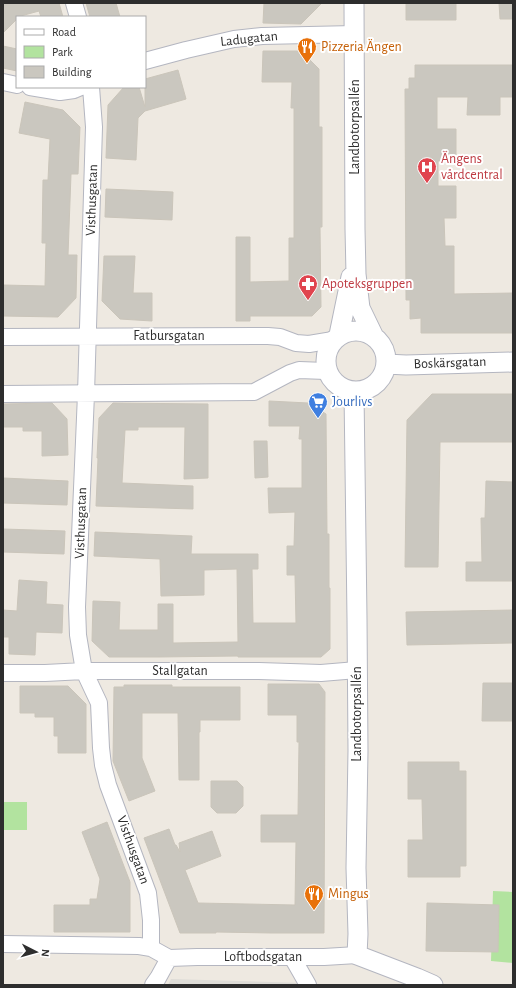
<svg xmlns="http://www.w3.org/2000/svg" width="516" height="988" font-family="'Alegreya Sans',sans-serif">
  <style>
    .green { fill: #b2e39f }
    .plaza { fill: #dedcd7 }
    .building { fill: #cac7bf; stroke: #cac5ba }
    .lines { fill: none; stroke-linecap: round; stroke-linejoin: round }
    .minor-casing { stroke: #b4b6c0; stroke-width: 18 }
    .tertiary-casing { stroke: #b4b6c0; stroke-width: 21 }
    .minor { stroke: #fff; stroke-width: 16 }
    .tertiary { stroke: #fff; stroke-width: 19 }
    .labels { text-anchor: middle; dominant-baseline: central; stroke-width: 4; stroke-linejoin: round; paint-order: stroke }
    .street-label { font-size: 14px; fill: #2d2d2d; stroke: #fff }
    .food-label { font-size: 14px; fill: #c56008; stroke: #fff; text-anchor: start }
    .health-label { font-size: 14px; fill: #be3a42; stroke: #fff; text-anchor: start }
    .shop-label { font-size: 14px; fill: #366cbe; stroke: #fff; text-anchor: start }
  </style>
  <rect width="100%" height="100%" fill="#eee9e1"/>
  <!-- green -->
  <path class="green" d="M3 802H27V830H3Z
    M493 891 513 892V963L491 961Z"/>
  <!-- plaza -->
  <path class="plaza" d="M171 979 304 983 306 985H168Z"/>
  <!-- building -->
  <path class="building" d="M3 3H59L63 17H41L39 11 17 17V19L3 33Z
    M86 3H116L120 17H90Z
    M264 3H322L301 24 263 23Z
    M406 3H456V20H406Z
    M499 3H513V19H500Z
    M3 46 17 49V71L3 68Z
    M263 51H301L319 69V127H322V227H320L321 307 312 316H250V321H236V237H250V282L289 281V238H294V108H291L292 82H262Z
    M415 65H513V97H500V115H467L468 97H437V129H456V161H438V186H456V218H444L445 246H454V294L513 293V333H421V318L410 319V300H406L405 89H409V78H415Z
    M178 70 186 99 145 111 138 118 136 160 106 158 108 105 124 87H139L145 107V79Z
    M25 102 63 110 80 127 78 174H71L68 255H77L76 298 58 317 3 316V285L45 286 46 243H42L43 180H48L50 139 19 133Z
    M106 189 173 192 172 220 105 217Z
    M104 256H135L133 293H152V321L120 319 102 301Z
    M432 394H513V442H440L438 567H405L407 420Z
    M269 401 308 403 326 414 327 534H329V588H330V649L321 657H238V656L158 657H109L92 641 93 601 120 602 119 630H158V604H173V643L238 642 237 569 204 570V595L161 596 160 559 94 556 95 532 192 536 191 554H258V569H252L253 623H296L295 575H287V546H294L295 512 269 513 268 488H302V439H299L300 426H269Z
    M52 403 67 419 68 455 42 456V431H23V427H3V404Z
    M113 403 208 404V478L184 479 185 427H138V430H125L122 483 193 486V509L96 506 98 458H97L99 418Z
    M254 441H267L268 477 255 478Z
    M3 478 68 481 67 505 3 503Z
    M486 481 513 482V581H466V562H482L481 518H485Z
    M3 529 65 531 64 554 3 552Z
    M19 580 47 582 46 604 63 605 62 633 36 632 35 655 9 654V637H3V610L17 611Z
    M513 610V643L407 645 406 612Z
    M483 683H513V721H482Z
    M268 684H319L325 692 324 933H271L216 932V933H180L144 838 169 829 175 845H176L180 852 179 843 212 831 221 856 185 870 198 903 295 905 296 842H261V815H298L299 742H297V715H268Z
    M124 685H172V687H240V720H200V732H199V780H179L178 713H142V758L155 791 129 801 113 761 114 687H124Z
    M20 686H68L86 704V753H58V736H54V717H35V713H20Z
    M408 762H459V771H466V866H460V877H408V840H423L422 799H408Z
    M211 781H237L243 787V806L236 813H217L211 807Z
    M107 822 130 882V932H54V905H90V899H97L100 879 82 832Z
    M427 903 499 905 498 952 426 951Z"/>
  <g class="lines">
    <!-- minor casing -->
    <g class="minor-casing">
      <path id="minor" d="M74 3 78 17
        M145 61 186 50 234 39 262 36 355 34
        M3 82 17 85
        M30 87 60 92 74 90 81 87
        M91 87 94 127 86 394 77 607 78 635 84 671 99 703 101 748 103 765 108 785 148 893 151 920V948
        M3 337 268 336 280 337 296 343 309 344 333 340
        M3 394 254 392 290 373 299 370 326 371
        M3 673H45L84 671H259L321 673 357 670
        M3 944 139 946 151 948 169 958 197 957H324L357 955
        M292 957 308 985
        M153 985 158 978 169 958"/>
    </g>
    <!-- tertiary casing -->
    <g class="tertiary-casing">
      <path id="tertiary" d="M354 3 355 229 356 274 360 308 374 337
        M326 361a30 30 0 1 1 60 0a30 30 0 1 1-60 0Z
        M339 335 351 277
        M386 364 406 365 513 362
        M354 392 357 618 358 751 356 868 358 934 357 955 417 978 433 985"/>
    </g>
    <!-- minor -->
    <use href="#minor" class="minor"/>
    <!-- tertiary -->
    <use href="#tertiary" class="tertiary"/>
  </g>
  <!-- icons -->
  <defs>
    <g id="restaurant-pin" transform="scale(1)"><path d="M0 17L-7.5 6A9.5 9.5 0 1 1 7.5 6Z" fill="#e8710a" stroke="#fff"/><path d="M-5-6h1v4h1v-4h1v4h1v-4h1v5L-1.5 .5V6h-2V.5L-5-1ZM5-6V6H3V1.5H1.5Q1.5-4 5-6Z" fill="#fff"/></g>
    <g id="hospital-pin" transform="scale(1)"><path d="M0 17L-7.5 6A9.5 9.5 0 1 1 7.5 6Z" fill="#e0444e" stroke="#fff"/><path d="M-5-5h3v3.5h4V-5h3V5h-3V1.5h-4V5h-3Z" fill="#fff"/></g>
    <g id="pharmacy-pin" transform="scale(1)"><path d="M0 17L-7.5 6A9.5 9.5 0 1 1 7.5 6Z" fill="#e0444e" stroke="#fff"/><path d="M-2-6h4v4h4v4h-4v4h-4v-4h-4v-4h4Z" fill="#fff"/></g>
    <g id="supermarket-pin" transform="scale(1)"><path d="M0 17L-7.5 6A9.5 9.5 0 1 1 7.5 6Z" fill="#3f7fe0" stroke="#fff"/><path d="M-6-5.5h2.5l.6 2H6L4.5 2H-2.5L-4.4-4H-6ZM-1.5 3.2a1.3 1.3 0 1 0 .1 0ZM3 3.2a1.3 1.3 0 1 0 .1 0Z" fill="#fff"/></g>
  </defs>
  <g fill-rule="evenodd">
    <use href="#restaurant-pin" x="307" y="47"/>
    <use href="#hospital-pin" x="427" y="167"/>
    <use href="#pharmacy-pin" x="308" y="284"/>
    <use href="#supermarket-pin" x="318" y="402"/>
    <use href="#restaurant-pin" x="314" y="894"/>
  </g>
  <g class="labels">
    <!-- street labels -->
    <g class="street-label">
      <text transform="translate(249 39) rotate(-6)">Ladugatan</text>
      <text transform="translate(355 127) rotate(-90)">Landbotorpsallén</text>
      <text transform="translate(92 200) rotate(-88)">Visthusgatan</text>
      <text x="169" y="336">Fatbursgatan</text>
      <text transform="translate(450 363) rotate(-2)">Boskärsgatan</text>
      <text transform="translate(81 523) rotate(-88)">Visthusgatan</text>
      <text x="180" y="671">Stallgatan</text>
      <text transform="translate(357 714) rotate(-90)">Landbotorpsallén</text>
      <text transform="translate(133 850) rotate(70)">Visthusgatan</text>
      <text x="263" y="957">Loftbodsgatan</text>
    </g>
    <!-- food labels -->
    <g class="food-label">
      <text x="321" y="47">Pizzeria Ängen</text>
      <text x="328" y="894">Mingus</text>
    </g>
    <!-- health labels -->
    <g class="health-label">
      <text x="441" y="159">Ängens<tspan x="441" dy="16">vårdcentral</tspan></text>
      <text x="322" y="284">Apoteksgruppen</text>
    </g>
    <!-- shop labels -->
    <g class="shop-label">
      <text x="332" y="402">Jourlivs</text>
    </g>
  </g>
  <!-- border -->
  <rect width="516" height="988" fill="none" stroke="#2d2d2d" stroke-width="8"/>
  <!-- legend -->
  <rect x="16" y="16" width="130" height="72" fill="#ffffff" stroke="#ababab"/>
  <rect x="24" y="29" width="20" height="6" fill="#ffffff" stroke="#ababab"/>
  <text x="52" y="36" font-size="12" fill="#2d2d2d">Road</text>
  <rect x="24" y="46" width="20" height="12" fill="#b2e39f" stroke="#ababab"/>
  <text x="52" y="56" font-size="12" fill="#2d2d2d">Park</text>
  <rect x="24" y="66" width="20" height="12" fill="#cac7bf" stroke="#ababab"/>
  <text x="52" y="76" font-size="12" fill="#2d2d2d">Building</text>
  <!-- north arrow -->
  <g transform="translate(36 952) rotate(96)" stroke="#ffffff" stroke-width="3" paint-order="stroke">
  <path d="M0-3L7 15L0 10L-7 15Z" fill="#2d2d2d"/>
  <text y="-6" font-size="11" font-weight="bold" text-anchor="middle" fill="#2d2d2d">N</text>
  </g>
</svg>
